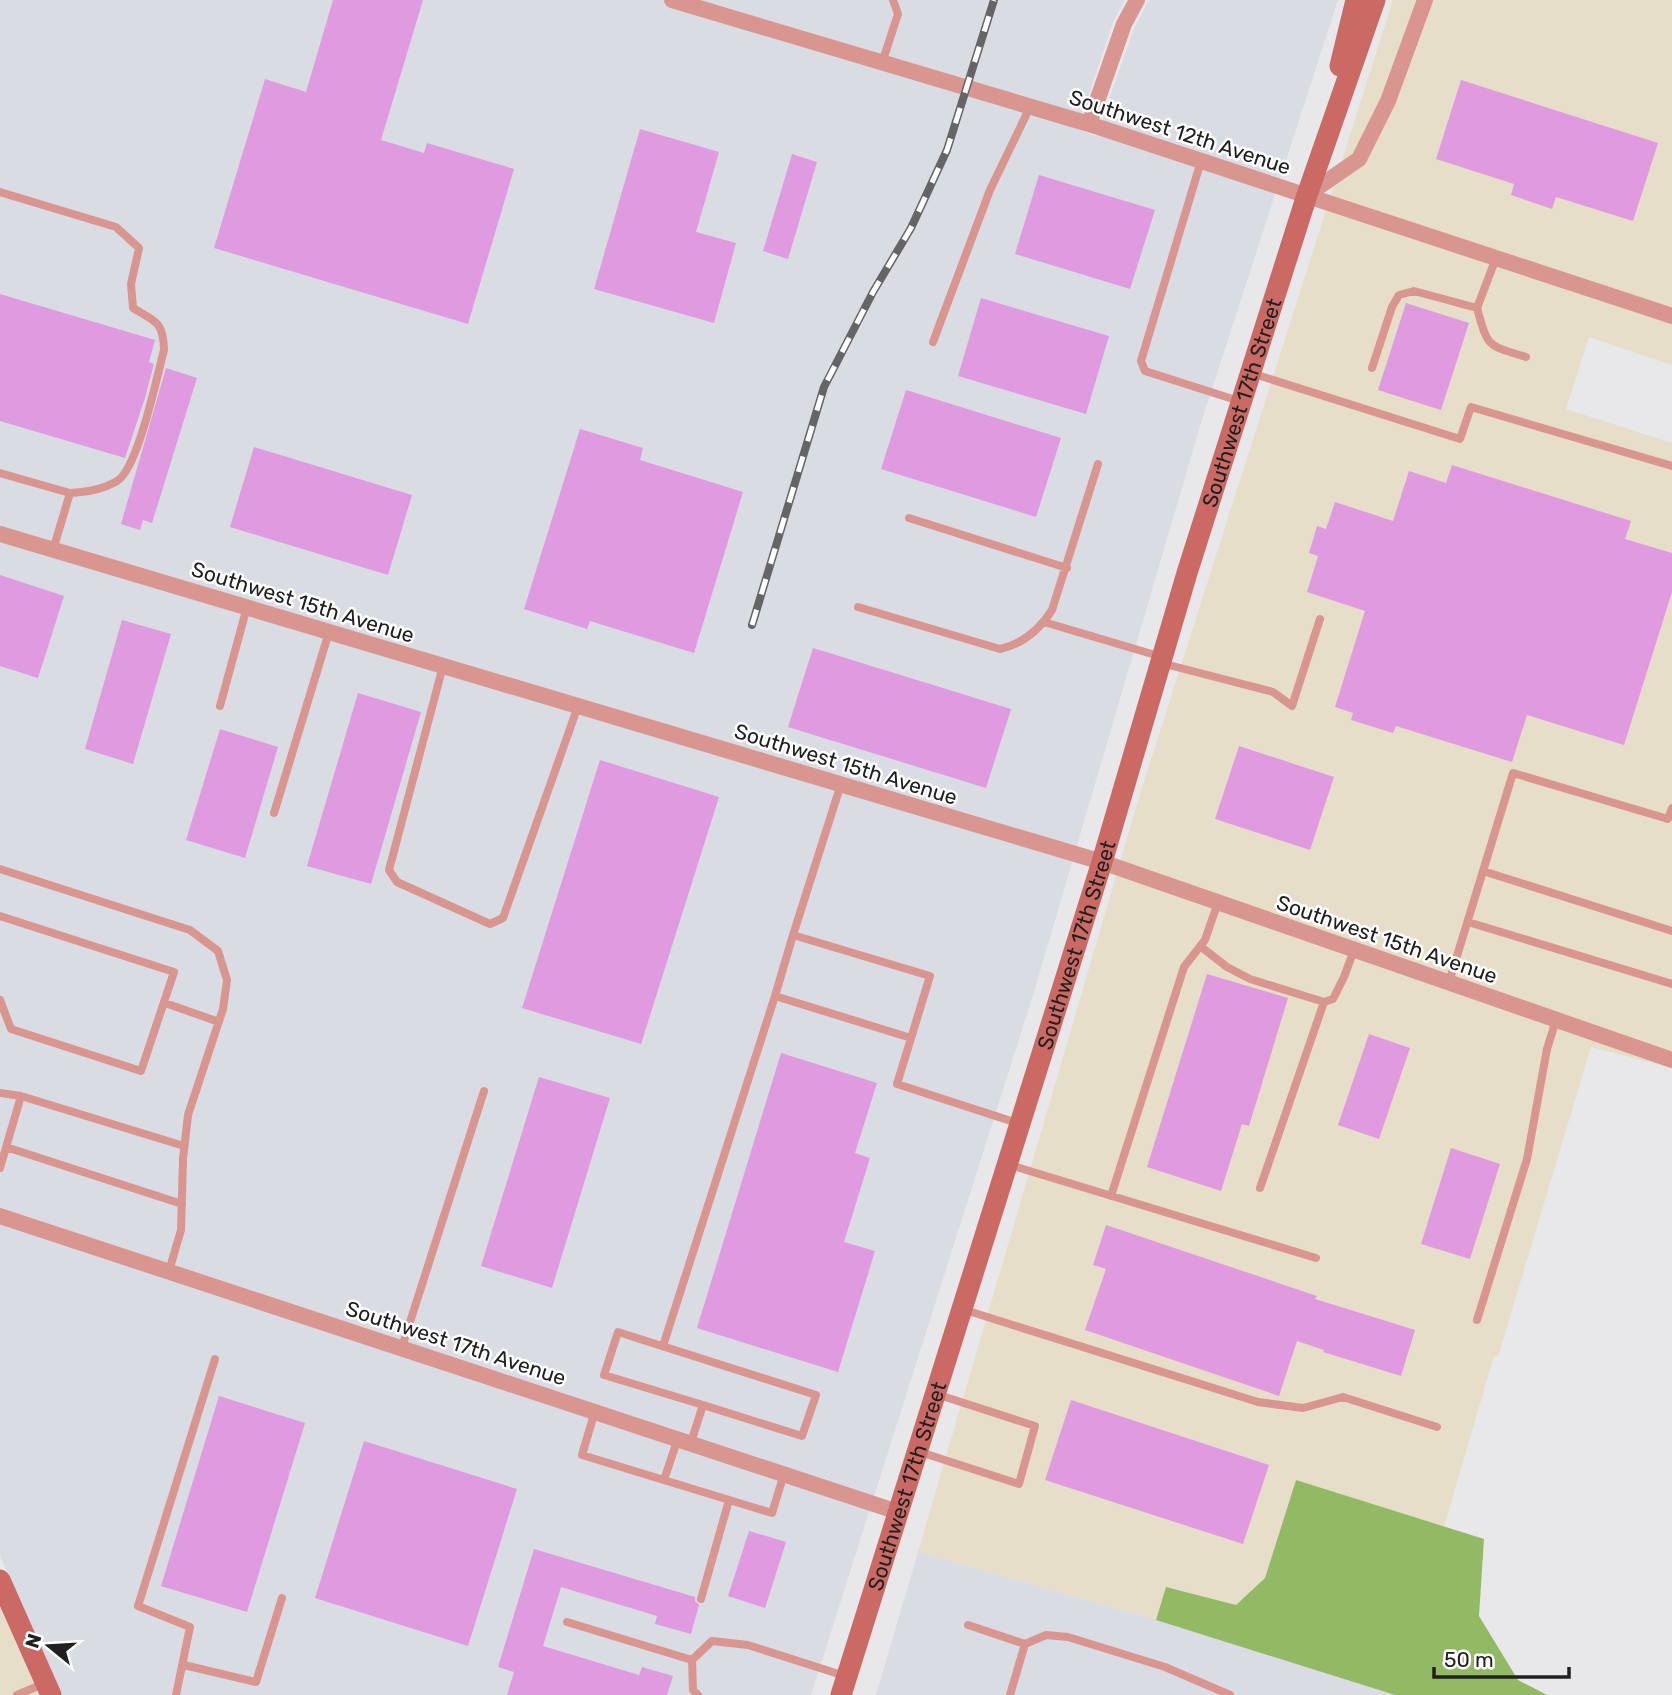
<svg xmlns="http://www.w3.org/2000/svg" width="1672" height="1695" font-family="Rubik,sans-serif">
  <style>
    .commercial { fill: #e7dec9 }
    .built { fill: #dadce4 }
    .forest { fill: #92ba64 }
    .building { fill: #df9ae0 }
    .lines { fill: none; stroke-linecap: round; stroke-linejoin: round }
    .service { stroke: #d9958f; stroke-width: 8 }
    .minor { stroke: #d9958f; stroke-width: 16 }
    .secondary { stroke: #cb6a64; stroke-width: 21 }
    .rail-casing { stroke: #656567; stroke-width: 8 }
    .rail { stroke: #fff; stroke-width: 5; stroke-dasharray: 16; stroke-linecap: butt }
    .labels { text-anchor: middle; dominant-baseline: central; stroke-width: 5; stroke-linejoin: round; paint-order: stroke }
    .street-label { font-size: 21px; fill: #202021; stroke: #fff }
  </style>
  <rect width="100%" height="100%" fill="#e8e8ea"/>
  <!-- commercial -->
  <path class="commercial" d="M1393 0H1672V365L1589 337 1566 409 1672 443V1068L1591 1047 1498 1357 1494 1356 1444 1527 1296 1480 1265 1578 1236 1605 1166 1587 1156 1620 918 1552 1140 794Z
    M0 1604 40 1695H0Z"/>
  <!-- built -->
  <path class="built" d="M0 0H1125L1114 20 1077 129 1096 136 1134 28 1148 2 1151 0H1338L1201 423 1034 992 811 1695H62L0 1556Z
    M918 1552 1156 1620 1395 1695H876Z"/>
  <!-- forest -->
  <path class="forest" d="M1296 1480 1484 1539 1479 1616 1518 1680 1547 1695H1395L1156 1620 1166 1587 1236 1605 1265 1578Z"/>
  <!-- building -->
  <path class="building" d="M333 0H423L381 140 424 153 427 143 514 169 468 324 214 248 265 79 306 92Z
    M1461 80 1658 143 1633 221 1556 197 1552 209 1511 195 1514 184 1436 159Z
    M640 129 719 152 696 232 736 243 714 323 594 289Z
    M792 154 817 162 788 259 763 251Z
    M1039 175 1155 210 1130 289 1015 254Z
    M0 294 155 340 149 362 154 364 145 398 125 458 0 421Z
    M981 298 1109 336 1086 414 958 376Z
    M1406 303 1469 323 1441 410 1378 390Z
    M166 368 197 378 152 523 143 520 140 530 121 524Z
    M906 390 1061 438 1036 517 881 469Z
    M580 429 643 448 640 460 743 492 694 653 590 621 587 629 524 609Z
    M254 447 412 495 388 575 230 527Z
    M1452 465 1631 521 1625 539 1672 553V592L1624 745 1527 715 1512 762 1396 726 1393 733 1351 720 1353 713 1335 707 1365 611 1307 592 1318 556 1309 553 1317 526 1326 529 1335 502 1393 521 1409 471 1446 483Z
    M0 575 64 596 38 678 0 666Z
    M122 620 171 634 133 764 85 749Z
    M813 648 1011 709 986 788 788 727Z
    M358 693 421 712 371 884 307 866Z
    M220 729 278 747 245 858 186 840Z
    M1239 746 1334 777 1310 850 1215 819Z
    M600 760 719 797 641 1044 522 1008Z
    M1207 974 1288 998 1249 1126 1242 1124 1221 1191 1147 1167Z
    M1369 1034 1410 1048 1379 1139 1338 1125Z
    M781 1053 877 1083 855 1153 870 1158 844 1242 875 1251 838 1372 697 1328Z
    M539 1077 610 1098 552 1288 481 1266Z
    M1451 1148 1500 1164 1470 1259 1421 1244Z
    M1106 1225 1317 1296 1315 1299 1415 1330 1401 1376 1323 1352 1324 1350 1297 1341 1279 1396 1085 1330 1106 1269 1093 1265Z
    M219 1396 305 1423 247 1612 161 1586Z
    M1071 1400 1269 1465 1243 1544 1045 1480Z
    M364 1441 517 1489 468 1646 315 1598Z
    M749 1531 786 1542 765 1608 728 1596Z
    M534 1549 695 1597V1601L699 1605 691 1634 655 1624 657 1616 561 1587 543 1646 639 1675 642 1667 673 1676 667 1695H507L514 1672 498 1667Z"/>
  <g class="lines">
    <!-- service -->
    <path class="service" d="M882 63 898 14 893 0
      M1201 161 1141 361 1145 371 1239 401
      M0 192 116 227 139 248 131 284 133 308C156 322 163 321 164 350 157 376 138 469 117 481 102 490 86 492 70 493L53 550
      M1477 308C1488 348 1487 345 1526 357
      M933 342 990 190 1030 107
      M1372 368 1392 307 1399 295 1414 291 1477 308 1496 258
      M1251 373 1460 439 1471 407 1672 466
      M0 473 70 493
      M909 518 1067 568
      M858 607 1000 649C1022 644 1040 629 1052 610L1098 464
      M1044 622 1162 657
      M1161 663 1273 692 1292 706 1320 619
      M443 666 389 870 397 882 490 924 503 918 578 706
      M220 706 247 607
      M274 813 329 632
      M0 869 190 930 218 951 227 980 223 1009 188 1115 183 1159 181 1230 169 1271
      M1483 871 1513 773 1668 819 1672 808
      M0 916 174 972 141 1071 11 1029 0 1000
      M1468 922 1672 984
      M793 935 841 784
      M1200 946 1227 967 1250 979 1324 1002 1333 999 1344 977 1354 950
      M1449 982 1483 871 1672 931
      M165 1003 219 1022
      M911 1038 775 996 793 935 930 976 897 1084 1017 1123
      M0 1093 21 1096
      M6 1147 182 1204
      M1010 1165 1316 1258
      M0 1168 21 1096 184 1146
      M1260 1188 1324 1002
      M1111 1196 1184 967 1205 940 1218 902
      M965 1310 1258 1402 1303 1408 1343 1397 1437 1427
      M1477 1320 1527 1159 1547 1049 1556 1020
      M663 1346 775 996
      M402 1347 484 1091
      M595 1411 582 1455 772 1513 784 1474
      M691 1442 703 1405 802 1436 816 1395 618 1332 604 1375 703 1405
      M920 1452 1019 1484 1035 1426 936 1394
      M664 1480 678 1438
      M701 1599 729 1500
      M567 1622 692 1660
      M968 1625 1025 1644 1010 1695
      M1025 1644 1046 1635 1068 1637 1165 1667 1230 1695
      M184 1665 256 1682 282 1598
      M17 1695 43 1684
      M176 1695 190 1627 138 1606 215 1359
      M698 1695 693 1690 692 1660 712 1641 748 1645 845 1676"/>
    <!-- minor -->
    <path class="minor" d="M672 0 1089 124 1672 316
      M1089 124 1124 24 1137 0
      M1307 195 1359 159 1388 101 1425 0
      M0 534 1102 862 1672 1060
      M0 1216 898 1512"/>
    <!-- secondary -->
    <g class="secondary">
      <path d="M1340 66 1356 0"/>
      <path d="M0 1580 51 1695"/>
      <path id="s1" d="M841 1695 1102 862 1187 573 1307 195 1375 0"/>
    </g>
    <!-- rail casing -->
    <g class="rail-casing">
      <path id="rail" d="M752 625 824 387 873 292 911 228 947 150 994 0"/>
    </g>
    <!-- rail -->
    <use href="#rail" class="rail"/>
  </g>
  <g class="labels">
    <!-- street labels -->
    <g class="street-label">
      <text transform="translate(1180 132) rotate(18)">Southwest 12th Avenue</text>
      <text stroke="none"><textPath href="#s1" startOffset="1353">Southwest 17th Street</textPath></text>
      <text transform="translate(303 602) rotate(17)">Southwest 15th Avenue</text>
      <text transform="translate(846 764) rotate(17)">Southwest 15th Avenue</text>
      <text transform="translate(1387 939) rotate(19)">Southwest 15th Avenue</text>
      <text stroke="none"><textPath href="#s1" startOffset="786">Southwest 17th Street</textPath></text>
      <text transform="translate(456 1343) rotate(18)">Southwest 17th Avenue</text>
      <text stroke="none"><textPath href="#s1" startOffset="219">Southwest 17th Street</textPath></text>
    </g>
  </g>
  <!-- north arrow -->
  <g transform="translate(49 1646) rotate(288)" stroke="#ffffff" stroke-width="5" paint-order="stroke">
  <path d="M0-5L12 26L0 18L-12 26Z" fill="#202021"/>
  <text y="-10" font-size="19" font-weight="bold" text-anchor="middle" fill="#202021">N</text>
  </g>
  <!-- scale -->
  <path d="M1434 1667v10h135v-10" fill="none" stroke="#202021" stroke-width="3.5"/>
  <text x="1444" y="1667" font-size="21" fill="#202021" stroke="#ffffff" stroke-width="5" paint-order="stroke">50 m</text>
</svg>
